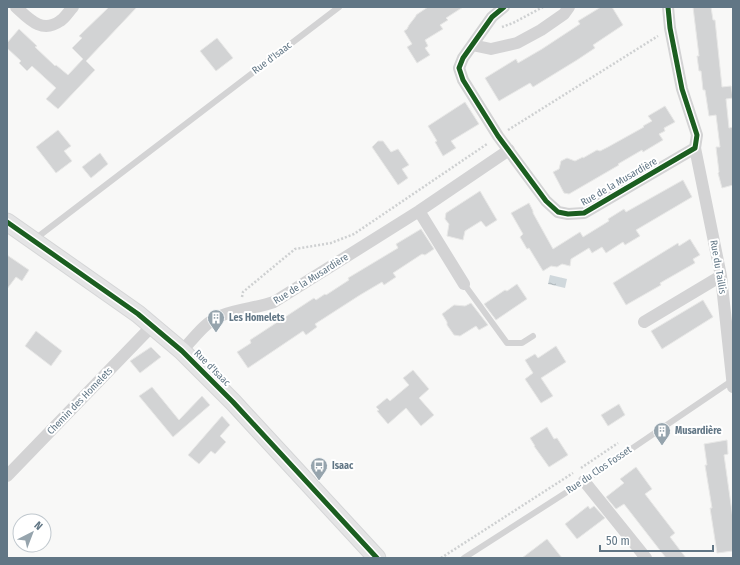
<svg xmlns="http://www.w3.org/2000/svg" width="740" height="565" font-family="'Fira Sans Condensed',sans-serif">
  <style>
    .water { fill: url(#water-ripples) }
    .building { fill: #d2d3d4; stroke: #e8e8e7 }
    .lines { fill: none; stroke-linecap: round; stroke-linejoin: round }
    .secondary-casing { stroke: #d5d6d7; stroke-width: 19 }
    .path { stroke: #ced0d1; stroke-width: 2.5; stroke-dasharray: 2 2; stroke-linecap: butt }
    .lane { stroke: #d3d3d4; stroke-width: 6 }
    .street { stroke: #d3d3d4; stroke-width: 12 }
    .secondary { stroke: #e4e4e5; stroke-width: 17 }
    .cycleway-casing { stroke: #fff; stroke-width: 8 }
    .cycleway { stroke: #1b5e20; stroke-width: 5 }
    .labels { text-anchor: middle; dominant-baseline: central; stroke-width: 4; stroke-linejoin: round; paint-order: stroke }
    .street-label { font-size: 10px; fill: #617685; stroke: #fff }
    .poi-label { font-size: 10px; font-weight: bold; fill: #617685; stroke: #fff; text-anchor: start }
  </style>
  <defs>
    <pattern id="water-ripples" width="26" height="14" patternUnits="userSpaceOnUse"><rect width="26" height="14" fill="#d0d8dc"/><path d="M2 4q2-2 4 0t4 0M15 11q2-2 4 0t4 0" fill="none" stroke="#acb4b8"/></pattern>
  </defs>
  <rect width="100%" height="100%" fill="#f8f8f7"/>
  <!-- water -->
  <path class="water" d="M550 275 567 279 565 288 548 284Z"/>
  <!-- building -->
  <path class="building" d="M109 7H137L86 61 95 70 58 109 46 99 56 88 32 66 27 71 19 63 21 61 7 48V43L19 29 37 46 35 47 55 66 56 65 68 75 83 59 72 48 82 38 79 36Z
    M428 7H463L446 18 448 20 440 25 443 29 425 40 428 46 425 48 430 55 417 63 407 47 412 44 404 31 407 29 409 25 416 16V15Z
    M601 7H612L623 25 593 45 595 48 577 60 533 87 530 83 499 101 485 78 516 59 518 63 542 49 580 24 578 21Z
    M693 7H711L713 20H715L722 87 731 86 733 98 726 99 729 128 733 127V185L722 188 718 173 719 172 716 147H720L716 115 709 116 705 90H703L701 71H699L697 56H699Z
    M217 38 233 58 216 71 200 51Z
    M465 102 479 124 451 141 456 148 443 156 435 142 437 141 428 126Z
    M665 106 675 122 664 128 665 131 659 134 663 140 643 152 642 150 618 164 619 165 569 194 564 193 553 172 559 169 561 161 567 158 575 161 583 157V158L597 150 600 151 608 147 644 127 643 126 652 121 648 116Z
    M58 130 71 146 64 151 72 161 56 173 36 147Z
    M378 141H383L391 152 398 149 409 165 402 169 408 178 398 185 372 147Z
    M100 153 108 164 91 178 82 167Z
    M683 180 692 197 636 230 640 236 625 245 623 242 606 253 602 247 592 253 589 248 571 259 570 266 562 264 557 267 551 266 543 271 529 248 527 249 520 237 523 234 511 213 529 203 533 211V213L553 249 580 232 583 237 609 221 608 219 624 209 626 212Z
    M480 191 497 220 486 227 481 221 465 231 463 240 447 236 449 224 445 219 446 213Z
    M421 229 434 249 425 255 422 254 393 273 396 277 384 285 382 282 360 295 315 324 317 327 306 335 303 331 248 368 237 352 251 343 250 340 314 298 316 300 325 294 326 295 349 280 348 278 398 248 396 244Z
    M690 239 700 255 693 259 695 263 660 283 661 285 626 305 613 283 678 243 679 246Z
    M7 255 29 270 22 281 16 277 7 289Z
    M517 284 527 299 496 320 484 304 505 290 507 291Z
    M703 300 713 317 662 349 651 331Z
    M471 303 488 325 479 330 476 326 460 336 454 335 447 325V322L442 314 454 305 465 306Z
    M36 331 62 351 51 366 25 346Z
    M556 346 566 362 541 378 553 396 541 403 525 379 533 373 525 360 535 354 538 358Z
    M151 347 161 357 140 373 130 361Z
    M413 370 429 389 419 398 434 415 421 426 406 408 388 424 377 411 379 410 376 407 387 398 390 401 409 385 403 378Z
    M152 387 179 420 202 396 210 405 173 437 139 396Z
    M619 404 625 415 608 426 601 415Z
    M222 416 230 425 220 436 226 442 215 454 211 451 199 464 188 455Z
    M547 427 554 439 557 438 568 455 549 467 534 446H535L530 438Z
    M727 440 728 454 724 455 733 519V551L717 553 710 508H712L705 465H707L704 444Z
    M636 467 652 489 645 494 675 533 670 537 686 558H666L624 504 616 509 606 497 624 483 620 479Z
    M588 506 590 509 594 506 605 518 577 539 565 524Z
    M547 539 562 558H522Z"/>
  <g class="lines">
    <!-- secondary casing -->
    <g class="secondary-casing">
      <path id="secondary" d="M7 222 138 314 182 351 233 402 377 558"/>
    </g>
    <!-- path -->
    <path class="path" d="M502 27 513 23 543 7
      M508 130 658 36
      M242 297 243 292 295 249 331 243 354 234 487 144
      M581 468 618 443
      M441 558 573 473"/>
    <!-- lane -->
    <path class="lane" d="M35 239 339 7
      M464 284 507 343H522L533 336
      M464 558 584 481 733 380"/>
    <!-- street -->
    <path class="street" d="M16 7C29 19 42 34 60 21 65 18 69 11 73 7
      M504 7 492 17 463 58 459 68 463 80 498 136 546 201 558 212 568 214 584 213 695 148 697 135 682 89 670 28 668 7
      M472 45 491 49 517 43 541 30 564 14 569 7
      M695 148 721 276 733 387
      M419 211 464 284
      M644 322 721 276
      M182 351C193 339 205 322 220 316 237 309 257 308 274 302L419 211 509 150
      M7 476 152 326
      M584 481 646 558"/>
    <!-- secondary -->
    <use href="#secondary" class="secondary"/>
    <!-- cycleway casing -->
    <g class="cycleway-casing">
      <path id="cycleway" d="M504 7 492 17 463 58 459 68 463 80 498 136 546 201 558 212 568 214 584 213 695 148 697 135 682 89 670 28 668 7
        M7 222 138 314 182 351 233 402 377 558"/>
    </g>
    <!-- cycleway -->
    <use href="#cycleway" class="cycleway"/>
  </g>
  <!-- icons -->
  <defs>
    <g id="building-pin" transform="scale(0.9)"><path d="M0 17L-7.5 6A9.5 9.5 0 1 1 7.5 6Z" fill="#96a4ad" stroke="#fff"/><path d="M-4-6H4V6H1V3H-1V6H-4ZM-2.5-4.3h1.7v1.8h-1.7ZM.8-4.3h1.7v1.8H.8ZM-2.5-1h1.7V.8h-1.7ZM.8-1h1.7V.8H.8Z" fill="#fff"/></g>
    <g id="bus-pin" transform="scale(0.9)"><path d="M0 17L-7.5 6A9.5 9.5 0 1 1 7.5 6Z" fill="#96a4ad" stroke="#fff"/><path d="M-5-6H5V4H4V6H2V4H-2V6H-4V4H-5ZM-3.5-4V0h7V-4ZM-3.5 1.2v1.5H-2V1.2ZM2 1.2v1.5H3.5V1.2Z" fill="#fff"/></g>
  </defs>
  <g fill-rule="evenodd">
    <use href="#building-pin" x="216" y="318"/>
    <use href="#building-pin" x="662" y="431"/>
    <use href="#bus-pin" x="319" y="466"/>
  </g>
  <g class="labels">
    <!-- street labels -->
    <g class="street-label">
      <text transform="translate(272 58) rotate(-37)">Rue d'Isaac</text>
      <text transform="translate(619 182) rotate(-30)">Rue de la Musardière</text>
      <text transform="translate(718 267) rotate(80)">Rue du Taillis</text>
      <text transform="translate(311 279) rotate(-32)">Rue de la Musardière</text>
      <text transform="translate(212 368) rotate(45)">Rue d'Isaac</text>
      <text transform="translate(80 401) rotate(-46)">Chemin des Homelets</text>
      <text transform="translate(599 470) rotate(-34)">Rue du Clos Fosset</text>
    </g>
    <!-- poi labels -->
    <g class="poi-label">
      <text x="229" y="318">Les Homelets</text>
      <text x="675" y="431">Musardière</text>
      <text x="332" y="466">Isaac</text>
    </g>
  </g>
  <!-- border -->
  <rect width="740" height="565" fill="none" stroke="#617685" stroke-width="16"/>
  <!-- north arrow -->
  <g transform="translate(32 533) rotate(42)"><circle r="19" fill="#ffffff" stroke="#c0c8ce"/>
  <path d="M0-3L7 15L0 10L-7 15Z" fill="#96a4ad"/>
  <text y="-6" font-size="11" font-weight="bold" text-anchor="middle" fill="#617685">N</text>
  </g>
  <!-- scale -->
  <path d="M600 545v6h113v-6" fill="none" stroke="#617685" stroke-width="2"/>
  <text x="606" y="545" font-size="12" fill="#617685" stroke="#ffffff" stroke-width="3" paint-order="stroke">50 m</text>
</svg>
